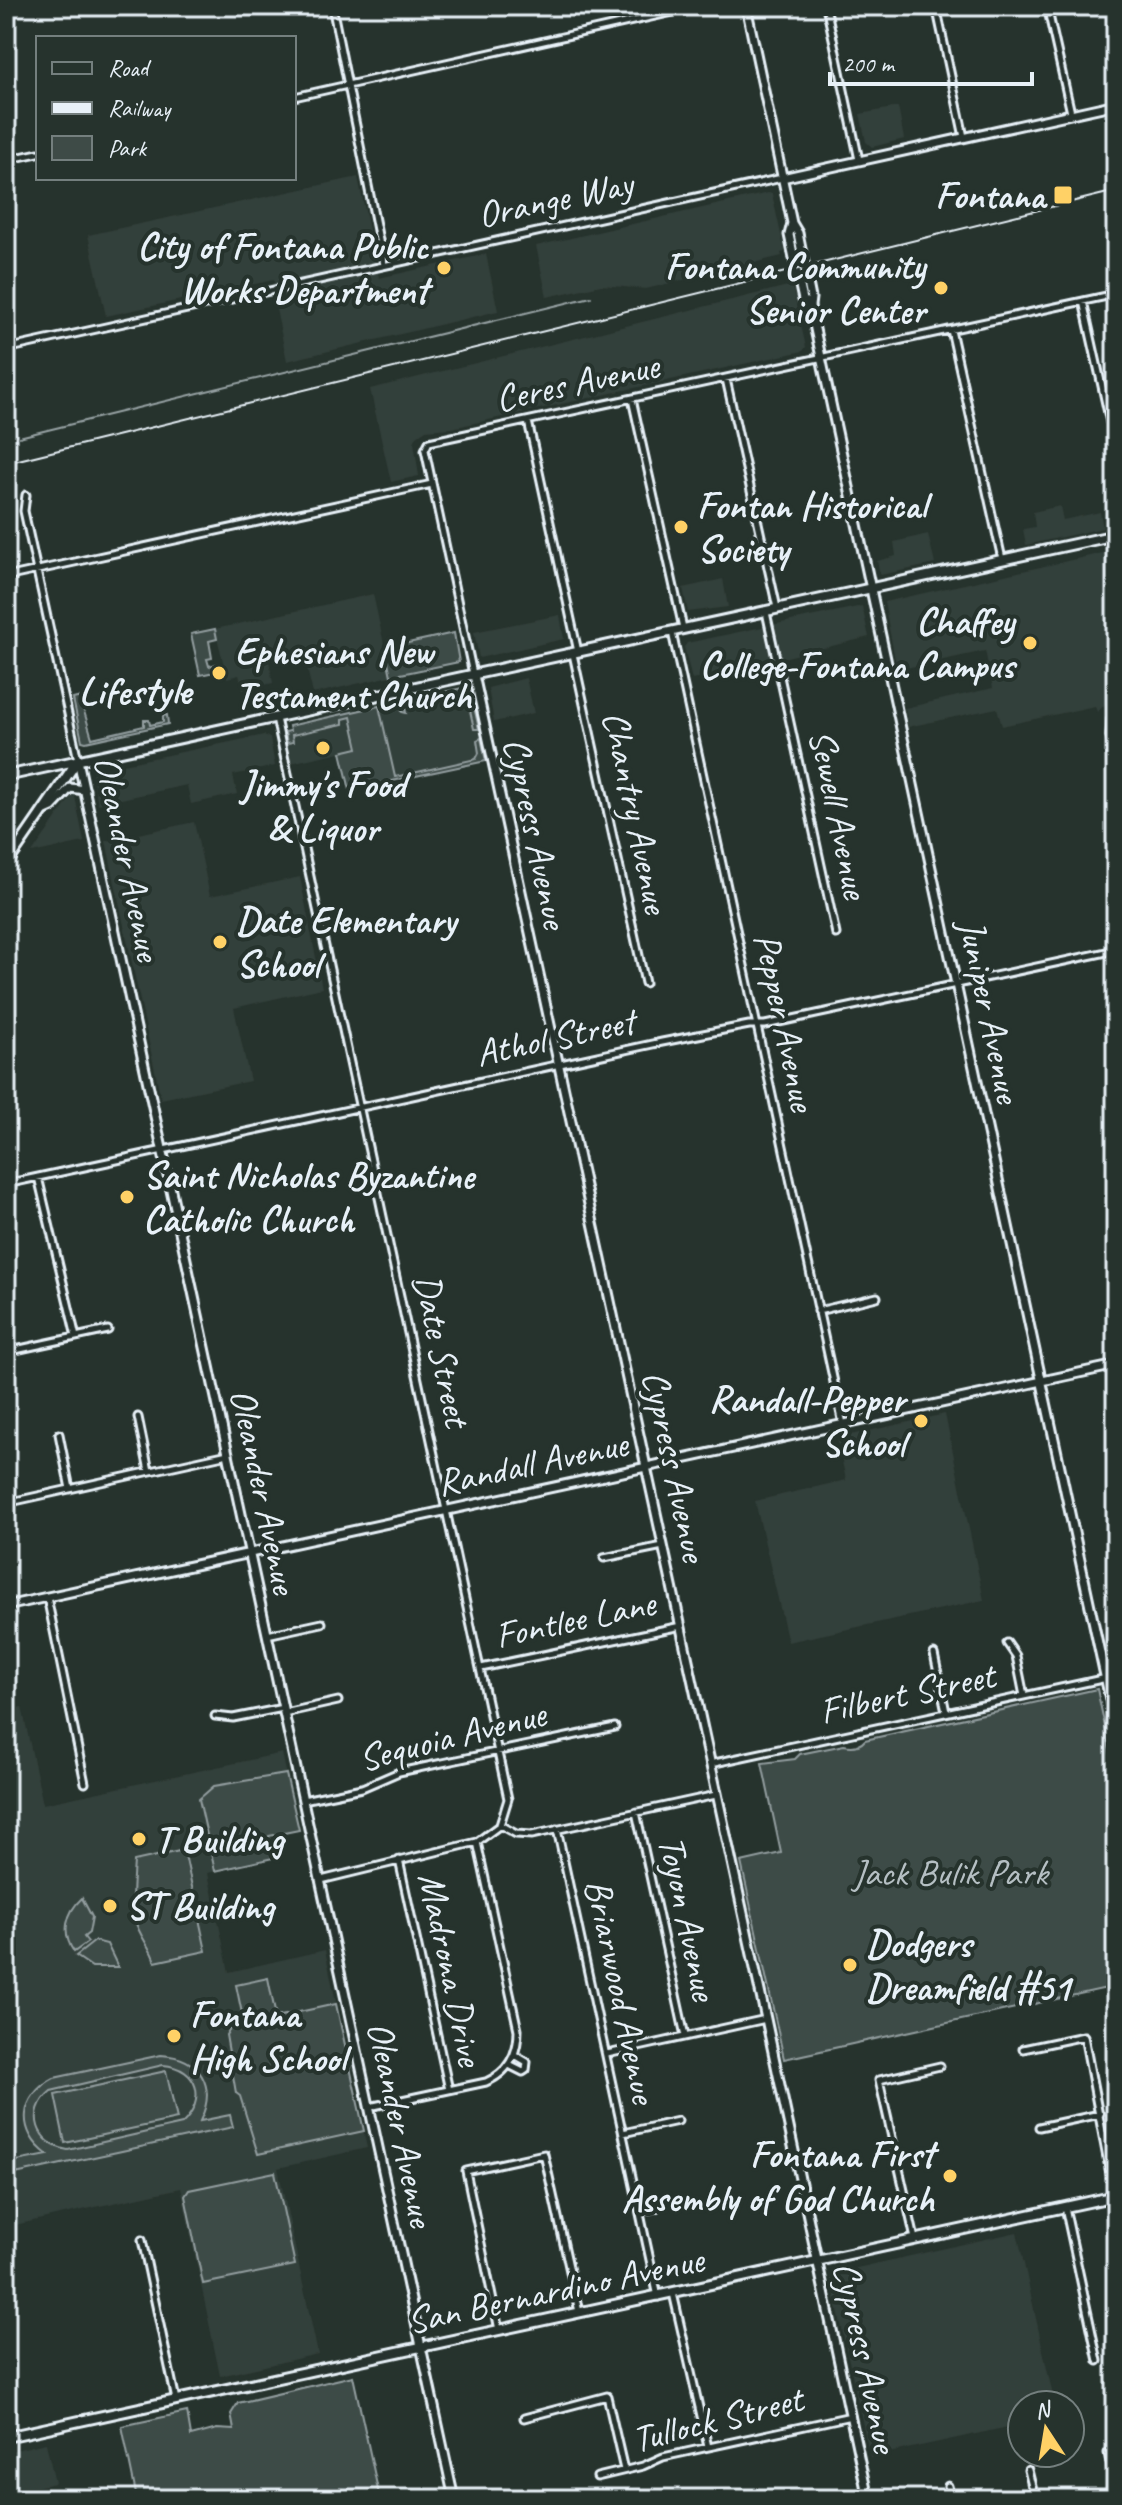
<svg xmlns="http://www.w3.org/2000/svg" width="1122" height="2505" font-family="Caveat,sans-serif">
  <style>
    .built { fill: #333f3a }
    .green { fill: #3e4b47; stroke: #939ea0; stroke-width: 2; fill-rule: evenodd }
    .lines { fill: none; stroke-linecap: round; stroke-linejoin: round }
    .stream { stroke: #98a3a5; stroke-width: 2 }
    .minor-casing { stroke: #e8f1f8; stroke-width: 11 }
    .tertiary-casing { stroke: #e8f1f8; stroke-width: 13 }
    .secondary-casing { stroke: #e8f1f8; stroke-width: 14 }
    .minor { stroke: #26332d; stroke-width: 5 }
    .tertiary { stroke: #26332d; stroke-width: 7 }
    .secondary { stroke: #26332d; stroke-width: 8 }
    .rail { stroke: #e8f1f8; stroke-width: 2 }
    .poi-dot { fill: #ffd166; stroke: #26332d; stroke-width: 3 }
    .labels { text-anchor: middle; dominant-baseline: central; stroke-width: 8; stroke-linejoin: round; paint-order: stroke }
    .poi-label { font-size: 38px; font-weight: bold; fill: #e8f1f8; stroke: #26332d; text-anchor: start }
    .street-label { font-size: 38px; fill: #e8f1f8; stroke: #26332d }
    .park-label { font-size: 38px; fill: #b5bfc3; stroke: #26332d }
    .neighbourhood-label { font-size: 40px; font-weight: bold; fill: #e8f1f8; stroke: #26332d }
  </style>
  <rect width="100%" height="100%" fill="#26332d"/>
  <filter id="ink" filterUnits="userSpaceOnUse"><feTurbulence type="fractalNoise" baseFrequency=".0125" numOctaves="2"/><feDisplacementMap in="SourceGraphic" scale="16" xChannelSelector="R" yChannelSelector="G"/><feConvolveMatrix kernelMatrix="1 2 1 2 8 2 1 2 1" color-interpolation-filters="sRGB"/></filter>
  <g filter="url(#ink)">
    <!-- built -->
    <path class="built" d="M898 107 904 139 872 147 866 142 860 114Z
      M358 177 379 278 486 254 498 311 287 361 274 300V280L106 316 88 235Z
      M768 193 772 194 785 252 781 253 782 256 646 289 601 285 547 297 536 246Z
      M792 285 806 347 803 351 452 428 426 430 417 436 414 442 419 476 391 482 370 389Z
      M1060 506 1063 520 1100 512 1103 528 1026 545 1023 529 1035 527 1033 512Z
      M928 534 935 564 880 575 877 561 896 556 894 542Z
      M1116 550V706L1107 703 1097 712 1095 706 1002 726 997 708 908 727 905 708 993 688 985 651 897 670 884 602Z
      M723 579 728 607 688 612 683 588Z
      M373 594 391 676 313 694 302 647 268 655 273 683 243 690 239 675 227 678 215 629Z
      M862 606 869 637 692 680 684 647 687 643Z
      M560 615 564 639 479 658 474 632Z
      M526 678 534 713 494 722 488 688Z
      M463 688 464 691 471 693 486 761 393 781 377 706Z
      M350 712 358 748 291 763 285 732 290 731 289 726Z
      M264 735 270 738 275 766 233 775 237 794 191 804 187 785 98 804 92 775 95 770Z
      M72 796H75L84 842 32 853Z
      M194 822 210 896 300 877 322 988 234 1008 250 1081 161 1099 106 841Z
      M945 1414 984 1600 788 1642 755 1501 846 1480 837 1438Z
      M22 1707 43 1804 282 1753 299 1830 269 1836 273 1858 208 1873 229 1972 325 1950 367 2148 278 2168 318 2354 220 2376 181 2188 6 2227V1710Z
      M1017 2232 1055 2405H1022V2424L870 2457 830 2274Z
      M46 2443 55 2483 6 2494V2452Z"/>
    <!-- green -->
    <path class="green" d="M215 629 217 639 209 641 212 658 207 659 209 666 217 664 219 671 200 675 191 634Z
      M454 633 459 662 391 676 385 648Z
      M463 688 464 691 471 693 479 729H474L469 706 459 696 405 708 406 713 402 712 400 701Z
      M85 696V699L81 701 92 738 144 726V720H149L150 725 163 722V716L167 715 168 724 86 742 82 741 73 699Z
      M379 706 395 777 476 759 479 753 477 740 481 738 486 761 350 790 341 752 358 748 351 717 343 719V724L292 735 293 742 287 743 285 732 290 731 289 726Z
      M1097 1689 1115 1774 1112 1779 1116 1792V1986L784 2059 741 1862 781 1853 762 1763 795 1759 800 1754 844 1745C852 1747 860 1746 865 1740Z
      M286 1774 299 1830 269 1836 273 1858 215 1871 199 1799 214 1786Z
      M184 1850 206 1951 155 1962C151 1947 139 1936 135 1920 130 1902 133 1880 134 1861Z
      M82 1898 92 1917 89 1933 84 1937 88 1942 74 1952C61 1933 66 1913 82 1898Z
      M95 1941 107 1944 118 1967H92L76 1956Z
      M268 1978 276 2017 336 2004 364 2131 258 2154 240 2096 236 2093 226 2035 231 2027 248 2023H244L236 1985Z
      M161 2055C201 2057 217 2087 200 2121L230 2115 233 2127 6 2176V2163L48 2155C16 2132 19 2096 54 2078ZM163 2065C199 2068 207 2100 182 2124L68 2150C37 2145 25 2112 51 2091Z
      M166 2071 177 2119 65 2143 55 2095Z
      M275 2172 295 2265 203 2284 185 2196 189 2190Z
      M353 2376 380 2499H137L122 2426 187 2412 191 2436 217 2429 234 2430 231 2414 238 2403Z"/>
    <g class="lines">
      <!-- stream -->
      <path class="stream" d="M19 437 591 297"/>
      <!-- minor casing -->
      <g class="minor-casing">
        <path id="minor" d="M332 6 384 265
          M826 6 859 160
          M936 6 964 137
          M1047 6 1071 113
          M294 97 700 6
          M6 160 38 153
          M1083 301 1116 449
          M951 330 1002 559
          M6 349 782 178
          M726 379 777 608
          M632 399 683 628
          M528 421 578 652
          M26 495 24 511 78 760
          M6 577 432 484
          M766 612 836 934
          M672 632 843 1424
          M573 654 645 983
          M473 674 425 450 429 442 1116 294
          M276 718 508 1799 500 1825 477 1842 321 1880
          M1111 719 1110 736 1116 766
          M38 1177 76 1337
          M6 1184 662 1042 749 1025H765L1116 950
          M818 1311 877 1297
          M6 1352 108 1330
          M138 1417 149 1471
          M59 1434 70 1489
          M6 1503 228 1454
          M604 1558 663 1546
          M47 1597 85 1783
          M267 1635 322 1623
          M1007 1643 1016 1656 1024 1696
          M934 1654 946 1712
          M481 1668 681 1626
          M284 1713 338 1701
          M215 1716 233 1718 283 1708
          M710 1764 1116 1676
          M303 1800 362 1788 399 1772 615 1727
          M636 1812 685 2036
          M500 1825 516 1834 532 1835 716 1795
          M557 1829 658 2297
          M399 1860 449 2090
          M1023 2049 1084 2036 1114 2195
          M607 2054 766 2019
          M509 2065 523 2072 526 2070 527 2062 515 2055
          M369 2107 486 2082C509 2072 518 2054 518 2030L477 1842
          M1039 2127 1100 2114
          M623 2133 678 2121
          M1065 2207 1098 2361
          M640 2211 656 2208
          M915 2239 879 2080 940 2066
          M142 2240 176 2400
          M673 2293 708 2447
          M499 2330 466 2171 544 2154 579 2312
          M524 2418 607 2396 624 2470
          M1108 2453 1116 2492
          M1028 2470 1035 2499
          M597 2477 643 2466 663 2457 851 2416
          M948 2486 951 2499"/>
      </g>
      <!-- tertiary casing -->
      <g class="tertiary-casing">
        <path id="tertiary" d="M746 6 792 223 798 233 811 298 810 306 1116 1727
          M782 178 1116 104
          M792 223 789 235 803 300 810 306
          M474 675 766 2019 868 2499
          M78 760 454 2499
          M43 811 52 807 70 788 85 790
          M6 1606 1116 1365"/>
      </g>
      <!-- secondary casing -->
      <g class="secondary-casing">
        <path id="secondary" d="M6 776 1116 535
          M6 865 78 760
          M6 2437 1116 2196"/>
      </g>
      <!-- minor -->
      <use href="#minor" class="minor"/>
      <!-- tertiary -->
      <use href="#tertiary" class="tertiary"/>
      <!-- secondary -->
      <use href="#secondary" class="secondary"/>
      <!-- rail -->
      <path class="rail" d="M6 463 1116 191"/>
    </g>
  </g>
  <!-- markers -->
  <g class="poi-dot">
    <rect x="1053" y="185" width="20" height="20" rx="4"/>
    <circle cx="444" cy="268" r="8"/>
    <circle cx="941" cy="288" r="8"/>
    <circle cx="681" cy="527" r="8"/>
    <circle cx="1030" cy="643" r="8"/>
    <circle cx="219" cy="673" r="8"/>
    <circle cx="323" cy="748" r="8"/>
    <circle cx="220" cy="942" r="8"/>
    <circle cx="127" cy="1197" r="8"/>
    <circle cx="921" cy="1421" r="8"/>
    <circle cx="139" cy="1839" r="8"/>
    <circle cx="110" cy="1906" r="8"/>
    <circle cx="850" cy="1965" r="8"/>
    <circle cx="174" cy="2036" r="8"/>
    <circle cx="950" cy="2176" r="8"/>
  </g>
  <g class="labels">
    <!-- poi labels -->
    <g class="poi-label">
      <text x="1045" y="195" text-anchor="end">Fontana</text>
      <text x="428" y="246" text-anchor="end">City of Fontana Public<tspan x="428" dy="44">Works Department</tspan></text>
      <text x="925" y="266" text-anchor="end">Fontana Community<tspan x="925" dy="44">Senior Center</tspan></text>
      <text x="697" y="505">Fontan Historical<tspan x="697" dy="44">Society</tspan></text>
      <text x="1014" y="621" text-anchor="end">Chaffey<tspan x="1014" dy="44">College-Fontana Campus</tspan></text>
      <text x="235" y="651">Ephesians New<tspan x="235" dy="44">Testament Church</tspan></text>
      <text x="323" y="784" text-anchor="middle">Jimmy's Food<tspan x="323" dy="44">&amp; Liquor</tspan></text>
      <text x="236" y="920">Date Elementary<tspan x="236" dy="44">School</tspan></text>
      <text x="143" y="1175">Saint Nicholas Byzantine<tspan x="143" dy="44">Catholic Church</tspan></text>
      <text x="905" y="1399" text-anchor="end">Randall-Pepper<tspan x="905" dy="44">School</tspan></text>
      <text x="155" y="1839">T Building</text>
      <text x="126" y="1906">ST Building</text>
      <text x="866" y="1943">Dodgers<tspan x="866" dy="44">Dreamfield #51</tspan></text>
      <text x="190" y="2014">Fontana<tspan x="190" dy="44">High School</tspan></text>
      <text x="934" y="2154" text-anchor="end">Fontana First<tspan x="934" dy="44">Assembly of God Church</tspan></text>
    </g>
    <!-- street labels -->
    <g class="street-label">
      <text transform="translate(555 199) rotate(-12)">Orange Way</text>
      <text transform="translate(577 382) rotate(-12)">Ceres Avenue</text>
      <text transform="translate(636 812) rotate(78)">Chantry Avenue</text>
      <text transform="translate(839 814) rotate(78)">Sewell Avenue</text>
      <text transform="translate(536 833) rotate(78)">Cypress Avenue</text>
      <text transform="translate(128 858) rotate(78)">Oleander Avenue</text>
      <text transform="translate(990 1011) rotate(78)">Juniper Avenue</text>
      <text transform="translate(785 1022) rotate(78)">Pepper Avenue</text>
      <text transform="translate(555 1037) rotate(-12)">Athol Street</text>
      <text transform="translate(442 1350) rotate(78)">Date Street</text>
      <text transform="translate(532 1463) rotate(-12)">Randall Avenue</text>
      <text transform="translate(675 1466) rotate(78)">Cypress Avenue</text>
      <text transform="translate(264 1491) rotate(78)">Oleander Avenue</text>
      <text transform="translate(575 1619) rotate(-12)">Fontlee Lane</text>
      <text transform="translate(907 1693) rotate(-12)">Filbert Street</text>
      <text transform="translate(452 1736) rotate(-14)">Sequoia Avenue</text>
      <text transform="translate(688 1918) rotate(78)">Toyon Avenue</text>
      <text transform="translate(451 1969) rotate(78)">Madrona Drive</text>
      <text transform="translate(621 1991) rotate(78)">Briarwood Avenue</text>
      <text transform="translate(401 2124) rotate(78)">Oleander Avenue</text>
      <text transform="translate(555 2290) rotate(-12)">San Bernardino Avenue</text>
      <text transform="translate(866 2357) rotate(78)">Cypress Avenue</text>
      <text transform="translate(717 2419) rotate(-14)">Tullock Street</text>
    </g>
    <!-- park labels -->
    <g class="park-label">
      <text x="950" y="1872">Jack Bulik Park</text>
    </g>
    <!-- neighbourhood labels -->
    <g class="neighbourhood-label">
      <text x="135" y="691">Lifestyle</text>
    </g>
  </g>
  <!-- margin -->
  <rect width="1122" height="2505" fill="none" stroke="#26332d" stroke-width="32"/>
  <rect x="16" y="16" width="1090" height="2473" fill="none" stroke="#e8f1f8" stroke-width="3" filter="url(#ink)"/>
  <!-- legend -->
  <rect x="36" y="36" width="260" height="144" fill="#26332d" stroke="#747f7e" stroke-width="2"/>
  <rect x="52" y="62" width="40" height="12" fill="#26332d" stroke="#747f7e" stroke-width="2"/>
  <text x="108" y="76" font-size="24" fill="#e8f1f8">Road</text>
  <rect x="52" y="102" width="40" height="12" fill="#e8f1f8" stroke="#747f7e" stroke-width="2"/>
  <text x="108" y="116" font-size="24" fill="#e8f1f8">Railway</text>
  <rect x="52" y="136" width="40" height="24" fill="#3e4b47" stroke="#747f7e" stroke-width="2"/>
  <text x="108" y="156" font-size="24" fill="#e8f1f8">Park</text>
  <!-- north arrow -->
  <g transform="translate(1046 2429) rotate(348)"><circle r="38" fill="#26332d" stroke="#747f7e" stroke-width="2"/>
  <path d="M0-6L14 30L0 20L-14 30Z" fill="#ffd166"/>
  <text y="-12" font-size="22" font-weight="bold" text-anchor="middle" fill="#e8f1f8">N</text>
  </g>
  <!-- scale -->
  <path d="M830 72v12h202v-12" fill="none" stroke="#e8f1f8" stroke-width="4"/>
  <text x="842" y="72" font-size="24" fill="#e8f1f8" stroke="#26332d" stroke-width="6" paint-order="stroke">200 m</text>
</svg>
